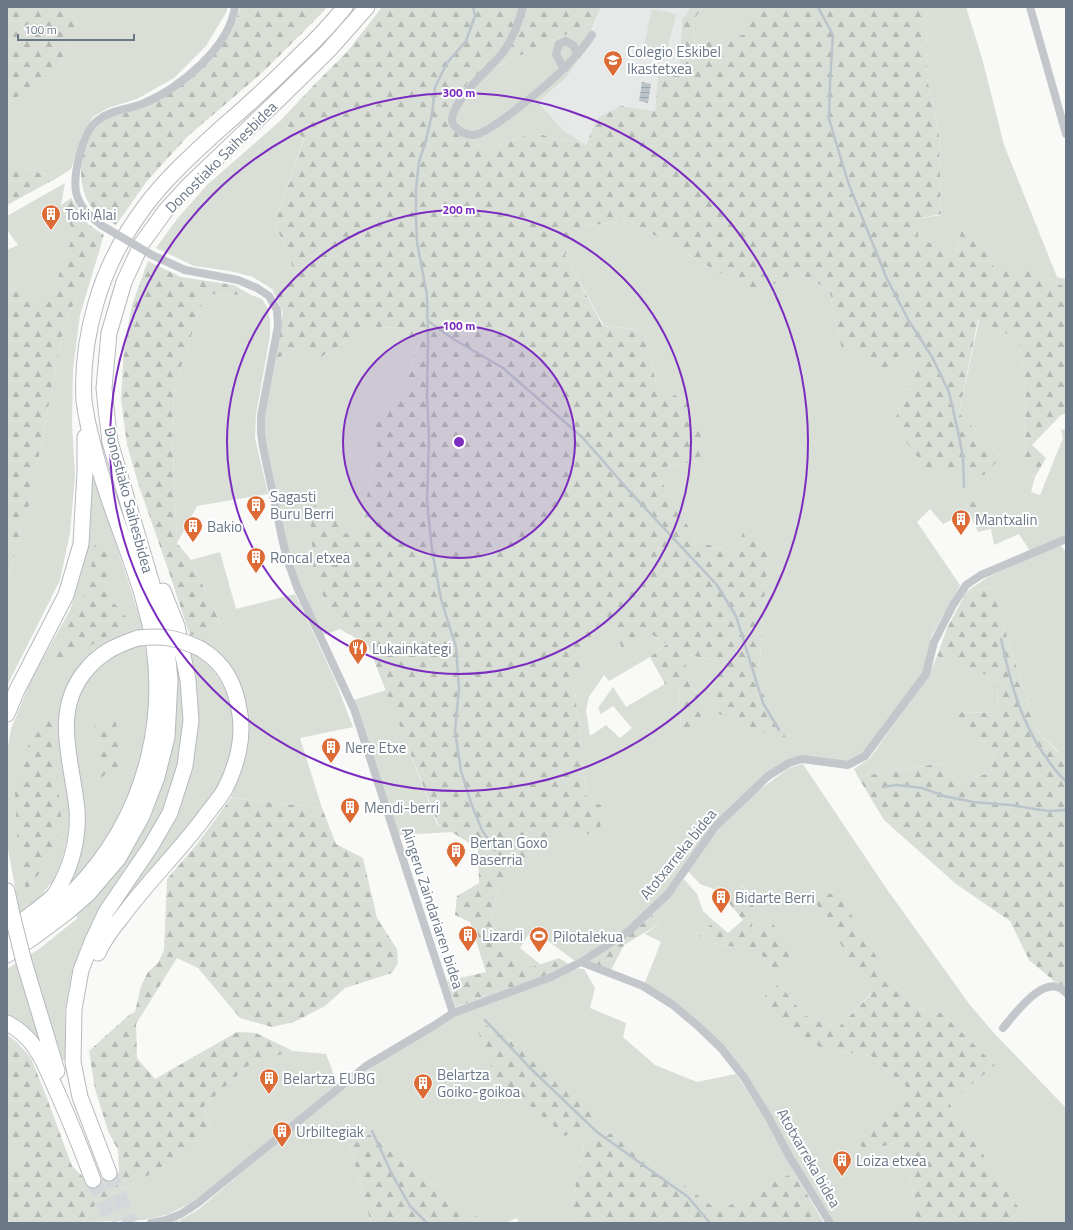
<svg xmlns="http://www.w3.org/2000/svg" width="1073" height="1230" font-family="'Titillium Web',sans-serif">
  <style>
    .built { fill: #e7e8e8 }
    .grass { fill: #d9ded7 }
    .forest { fill: url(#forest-firs) }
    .water { fill: url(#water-rules) }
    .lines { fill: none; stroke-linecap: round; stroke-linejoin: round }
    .stream { stroke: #bbc4ca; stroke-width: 2.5 }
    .highway-tunnel { stroke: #d5d8db; stroke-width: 15; stroke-dasharray: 15 8; stroke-linecap: butt }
    .highway-casing { stroke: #b6b9bd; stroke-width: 17 }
    .street { stroke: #c3c6ca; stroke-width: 8 }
    .highway { stroke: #fff; stroke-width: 15 }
    .highway-bridge-casing { stroke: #b6b9bd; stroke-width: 17; stroke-linecap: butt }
    .street-bridge { stroke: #c3c6ca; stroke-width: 8 }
    .highway-bridge { stroke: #fff; stroke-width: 15 }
    .ring { fill: none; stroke: #7b2cbf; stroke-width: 2 }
    .labels { text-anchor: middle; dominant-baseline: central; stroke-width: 4; stroke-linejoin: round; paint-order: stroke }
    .poi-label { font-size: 15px; fill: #6a7787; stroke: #fff; text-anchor: start }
    .street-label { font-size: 15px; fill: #6a7787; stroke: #fff }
    .centre { fill: #7b2cbf; stroke: #fff; stroke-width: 2 }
    .ring-label { font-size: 12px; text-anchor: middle; font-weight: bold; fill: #7b2cbf; stroke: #fff; stroke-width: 4; stroke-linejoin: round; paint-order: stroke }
  </style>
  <defs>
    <pattern id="forest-firs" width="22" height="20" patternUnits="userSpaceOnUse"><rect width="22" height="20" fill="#d9ded7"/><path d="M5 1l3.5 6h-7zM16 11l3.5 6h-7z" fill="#b4b9b4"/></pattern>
    <pattern id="water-rules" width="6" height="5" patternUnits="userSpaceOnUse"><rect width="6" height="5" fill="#bbc4ca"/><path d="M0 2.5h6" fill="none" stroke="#9ca4aa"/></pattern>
  </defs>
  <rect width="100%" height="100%" fill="#f9f9f7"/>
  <!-- built -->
  <path class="built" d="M601 7H691L682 21 679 73 658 75 655 111 621 106 597 118 586 145 563 130 538 102 566 78 584 51Z"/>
  <!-- grass -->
  <path class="grass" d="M83 7H227V11L206 46 174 78 137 99 108 108 93 117 81 137 71 169 57 178 7 163V104L57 71Z
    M702 7H747V34L695 44 693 22Z
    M926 7H966L982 58 1004 145 1057 277 1066 279V288L1033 269H995L979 241 961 232 958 250 918 241V219L941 215 939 134 927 78Z
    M652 9 676 14 665 60 642 55Z
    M595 21 584 51 566 78 538 102 563 130 586 145 534 133 483 150 451 116 469 79Z
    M280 121 304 137 275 223 298 280 272 289 253 277 230 271 194 266 156 248 177 219 207 185Z
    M65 183 61 205 74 233 49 303 11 289 7 293V250L18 245 7 230V216Z
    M630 221 756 294 795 273 829 289 841 346 902 352 916 371 893 424 1001 457 959 413 979 320 1018 339 1026 382 1025 467 1035 477 1031 492 1040 495 1063 438 1061 430 1066 429V537L1030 551 1019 534 994 545 991 529 964 501 969 512 943 524 930 509 917 522 960 585 931 637 924 671 864 753 848 762H786L711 830 666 893 629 927 575 961 532 929 520 948 540 964 532 967 501 951 491 921 498 889 560 829 600 836 587 800 574 683 604 609 667 644 650 657 609 681 604 675 589 697 586 710 590 736 606 725 620 738 632 728 613 706 601 714 598 708 613 687 626 707 665 684H679L681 733 709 712 688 681 683 654 717 661 787 742 758 684 768 551 744 532 733 553 697 541 654 469 698 461 685 400 657 387 644 330 604 326 565 255 584 226Z
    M104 235 80 315 73 369 72 425 75 476 70 533 60 580 7 686V579L30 502 64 325Z
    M205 294 251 295 262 299 268 309 270 320V336L256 415 255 438 268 494 197 506 177 543 172 428 175 385Z
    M369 327 403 328 417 347 404 393 363 423 377 445 361 527 345 535 314 577 340 629 324 635 292 568 264 438 265 413 276 359 300 346 313 362Z
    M92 470 142 624 147 660 193 653 210 666 226 689 233 713 234 738 227 767 216 792 181 838 118 908H100L80 950 72 972 65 1011 66 1059 62 1061 52 1030 37 1037 14 1019 7 1016V969L39 949 78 918 50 884 36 902 20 915 7 843V752L11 729 31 680 70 610 83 568 90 524Z
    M1060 545 1066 552V748L1059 752 1036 730 992 588 967 591 988 577Z
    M220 552 236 609 295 594 335 680 353 727 300 738 322 808 231 798 245 758 249 725 244 695 233 669 216 649 190 636 221 624 191 560Z
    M937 656 997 678 998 713 954 712 995 753 990 773 958 781 942 763 858 777 854 769 870 758 928 677Z
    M386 690 437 824 452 832 398 835 354 700Z
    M803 764 886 888 970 1005 994 1033 1066 1108V1223H1029L949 1103 995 1065 942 1013 920 1009 892 983 838 893 813 898 871 993 838 1028 804 1015 779 984 824 1049 871 1056 911 1091 866 1151 894 1143 910 1171 916 1223H834L723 1047 644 985 661 942 645 934 659 924 652 915 670 897 684 879 697 894 703 911 714 921 699 936 719 945 757 949 775 972 752 932 754 896 741 885 719 891 700 884 688 871 704 846 719 829 754 794 789 768Z
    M573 968 584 969 595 988 590 1008 626 1023 623 1037 655 1065 697 1082 736 1074 766 1120 794 1172 719 1212 612 1133 584 1143 568 1223H519L517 1218 505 1223H485L370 1134 350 1146 371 1223H181L180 1220 177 1223H169L180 1220 199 1209 313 1112 384 1058 455 1015Z
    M293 1051 326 1054 338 1085 262 1146 195 1201 169 1214 145 1220 83 1222 97 1202 191 1153 211 1132 204 1106 250 1064Z
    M7 1130 22 1152 13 1168 7 1170Z"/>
  <!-- forest -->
  <path class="forest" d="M7 7H83L57 71 7 104Z
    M240 7H327L321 14 263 72 188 136 147 181 116 225C106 219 97 214 90 205 74 180 80 139 103 121 115 112 137 112 149 105 161 97 176 82 188 72 199 62 216 51 225 40 233 32 237 18 240 7Z
    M382 7H601L595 21 469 79 451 116 483 150 534 133 586 145 597 118 621 106 655 111 658 75 679 73 682 20 691 7H702L693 22 695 44 747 34V7H926L927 78 939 134 941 214 918 219V240L958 250 961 231 979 241 995 269H1033L1066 288V414L1061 415 1032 445 1046 458 1035 477 1025 467 1026 382 1018 339 978 320 959 413 1001 457 984 475 925 467 893 424 916 371 902 353 885 369 841 346 829 289 795 273 756 294 630 221 584 226 565 255 603 326 644 330 657 387 685 400 706 446 698 461 654 469 697 541 733 553 744 531 768 551 758 684 788 742 717 713V661L684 654 688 681 709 712 681 734 679 684H665L650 657 667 644 652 635 623 650 604 610 574 683 587 800 601 805 600 836 560 829 498 889 491 920 501 951 532 967 559 958 569 964 543 976 456 1007 447 981 486 972 470 922 455 915 457 896 479 883 478 848 438 824 368 645 340 629 314 577 310 510 322 499 345 534 361 527 377 445 363 423 404 393 417 347 403 328 369 327 313 362 300 346 276 359 283 313 272 289 298 280 275 223 304 138 280 121 315 84 347 52Z
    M7 163 57 178 7 205Z
    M71 198 88 224 104 235 64 325 30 502 7 579V293L11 289 49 302 74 233 61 205Z
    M148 261 181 277 234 285 251 295 205 294 175 385 172 428 177 543 191 560 221 624 190 636 169 572 139 486 127 445 121 399 124 348 132 305Z
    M976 499 991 529 978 532 964 501Z
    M97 531 108 549 106 594 131 622 66 660 52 657 87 591Z
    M992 588 1036 730 1058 752 1066 748V988L1063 985 1054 981 1029 960 1010 921 956 884 884 820 858 777 942 763 958 781 990 773 995 753 953 712 998 713 997 679 937 656 947 628 967 591Z
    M51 713 61 817 54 854 26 891 18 852 15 791 24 752Z
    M115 715 121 764 100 778 95 726Z
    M231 798 322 808 336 844 363 858 377 918 397 949 398 963 392 973 345 988 325 1006 294 1022 272 1027 240 1018 198 968 177 958 136 1024 137 1058 155 1079 237 1032 256 1033 293 1051 250 1064 204 1106 211 1132 191 1153 97 1202 83 1222 62 1223H10L7 1219V1170L13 1168 22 1152 7 1130V1035L17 1042 31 1058 45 1093 72 1166 90 1184 119 1172 118 1150 108 1131 95 1089 89 1051 129 1015 135 1012 141 986 148 972 158 963 164 950 167 879 197 844Z
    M740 885 754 896 752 931 770 920 796 954 775 972 757 949 719 945 699 936 714 921 728 933 743 920 719 891Z
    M838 892 892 983 920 1009 942 1013 995 1065 949 1103 1029 1223H916L910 1171 894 1143 866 1151 854 1139 911 1091 871 1056 824 1049 786 1029 765 996 779 984 804 1015 838 1028 871 994 813 898Z
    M652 915 659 924 624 945 610 972 586 962 632 933Z
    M472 1016 553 1068 596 1119 565 1136 528 1104 501 1091Z
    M612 1133 719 1211 794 1172 824 1223H568L584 1143Z
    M370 1134 485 1223H371L350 1146Z"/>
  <!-- water -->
  <path class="water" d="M642 82 651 84 648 103 639 101Z"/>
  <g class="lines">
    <!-- stream -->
    <path class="stream" d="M473 7 475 16 466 41 447 63 435 87 432 114 426 140 419 162 416 189V217L417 242 427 295 428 342 427 395 429 439 427 501 432 550 441 599 456 647 459 688 455 731 461 771 471 803 482 830 495 850
      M818 7 833 35 830 82 829 119 848 182 887 279 909 321 932 357 949 392 959 436 963 458 964 487
      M428 321 455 340 503 368 583 438 631 493 717 585 736 616 763 703 779 730
      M1001 639C1010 680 1019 717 1043 753 1051 764 1055 772 1066 781
      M883 787 897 785 922 788 944 796 973 802 1010 805 1048 811 1066 810
      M485 1020 530 1068 597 1132 688 1197 710 1223
      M372 1131 393 1176 410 1206 427 1223"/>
    <!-- highway-tunnel -->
    <path class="highway-tunnel" d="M109 1173 131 1223
      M93 1180 113 1223"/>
    <!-- highway casing -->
    <g class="highway-casing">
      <path id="highway" d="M7 714 17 690 66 595 81 544 85 472V437
        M7 891 12 914
        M20 923C28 916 50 901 55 894 71 869 79 839 77 810 73 764 52 715 83 674 98 654 114 646 138 638
        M7 941C31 927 53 911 73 892 149 815 175 705 144 601 129 548 105 498 93 444 89 430 86 415 84 401 82 368 87 334 96 303 106 268 124 234 146 205 167 177 193 154 219 130 247 106 274 81 300 55 316 40 331 24 345 7
        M98 953C104 939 111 930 121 918 147 882 180 851 206 815 212 807 219 799 224 791 237 766 245 736 239 709 236 691 228 671 213 658 210 655 205 652 201 649
        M7 955 34 937 66 913 89 893 118 859 142 816 157 777 167 737 170 680 167 649 157 601 110 442 106 408 104 388 109 333 124 282 142 243 166 210 187 187 279 99 329 50 367 7
        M24 962 57 1071
        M7 1023C38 1039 45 1066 58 1094 71 1123 82 1151 93 1180
        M109 1173 80 1097 73 1062 74 1009 81 970 92 942 106 912 151 846 170 813 185 766 191 720 188 680 177 626 163 591"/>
    </g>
    <!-- street -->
    <path class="street" d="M523 7C518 25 512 42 500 56 486 72 456 97 452 118 451 123 455 127 459 130 463 133 467 135 473 135 490 135 558 76 571 61 579 53 586 44 592 35
      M1030 7 1066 134
      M564 69 556 54 559 44 566 41 574 46 577 55
      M101 225C91 217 79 207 76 192 73 174 82 133 97 121 110 110 126 110 142 104 179 89 229 48 235 7
      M185 270 238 280 257 288 269 296 277 310 278 326 261 416V433L263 447 282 538 287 559 297 587 354 709 453 1013
      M581 962 643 986 673 1005 699 1027 721 1048 743 1076 769 1118 789 1156 830 1223
      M1003 1028C1015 1014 1046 970 1066 993
      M151 1223 166 1220 181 1214 198 1203 366 1066 435 1025 453 1013 551 977 581 962 629 931 668 894 715 827 768 776 789 763 802 759 848 765 865 756 926 674 934 642 953 605 966 585 981 575 1066 539"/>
    <!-- highway -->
    <use href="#highway" class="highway"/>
    <!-- highway-bridge casing -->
    <g class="highway-bridge-casing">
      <path id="highway-bridge" d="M138 638C164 635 178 638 201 649
        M12 914 24 962"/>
    </g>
    <!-- street-bridge -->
    <path class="street-bridge" d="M101 225 152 255 185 270"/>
    <!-- highway-bridge -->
    <use href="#highway-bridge" class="highway-bridge"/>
  </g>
  <!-- distance rings -->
  <circle cx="459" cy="442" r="116" fill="#7b2cbf" fill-opacity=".12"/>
  <g class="ring">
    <circle cx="459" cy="442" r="116"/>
    <circle cx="459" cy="442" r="232"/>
    <circle cx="459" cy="442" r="349"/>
  </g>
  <!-- icons -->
  <defs>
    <g id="school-pin" transform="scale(1)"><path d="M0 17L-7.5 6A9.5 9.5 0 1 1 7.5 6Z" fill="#dc6b35" stroke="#fff"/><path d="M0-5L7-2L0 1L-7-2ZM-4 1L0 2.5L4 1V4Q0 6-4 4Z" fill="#fff"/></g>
    <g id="building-pin" transform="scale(1)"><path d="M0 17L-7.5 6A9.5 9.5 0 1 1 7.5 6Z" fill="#dc6b35" stroke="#fff"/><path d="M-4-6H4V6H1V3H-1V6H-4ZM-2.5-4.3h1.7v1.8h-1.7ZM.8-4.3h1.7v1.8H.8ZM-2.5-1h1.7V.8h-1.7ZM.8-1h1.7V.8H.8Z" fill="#fff"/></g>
    <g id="restaurant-pin" transform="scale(1)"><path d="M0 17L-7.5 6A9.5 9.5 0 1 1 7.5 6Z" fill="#dc6b35" stroke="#fff"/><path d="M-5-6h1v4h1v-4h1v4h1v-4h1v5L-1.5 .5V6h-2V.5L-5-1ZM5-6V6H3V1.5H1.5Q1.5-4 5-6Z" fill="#fff"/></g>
    <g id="stadium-pin" transform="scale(1)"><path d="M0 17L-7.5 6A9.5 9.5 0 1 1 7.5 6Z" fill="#dc6b35" stroke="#fff"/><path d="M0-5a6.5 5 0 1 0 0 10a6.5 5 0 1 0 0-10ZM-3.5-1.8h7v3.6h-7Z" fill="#fff"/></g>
  </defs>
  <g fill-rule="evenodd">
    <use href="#school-pin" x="613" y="60"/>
    <use href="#building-pin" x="51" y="214"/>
    <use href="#building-pin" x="256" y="505"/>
    <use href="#building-pin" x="961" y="519"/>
    <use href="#building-pin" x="193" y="526"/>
    <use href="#building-pin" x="256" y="557"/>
    <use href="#restaurant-pin" x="358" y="648"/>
    <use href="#building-pin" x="331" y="747"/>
    <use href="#building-pin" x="350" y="807"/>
    <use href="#building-pin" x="456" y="851"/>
    <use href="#building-pin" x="721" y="897"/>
    <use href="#building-pin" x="468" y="935"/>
    <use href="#stadium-pin" x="539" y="936"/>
    <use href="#building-pin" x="269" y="1078"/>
    <use href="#building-pin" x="423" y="1083"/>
    <use href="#building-pin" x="282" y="1131"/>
    <use href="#building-pin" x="842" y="1160"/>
  </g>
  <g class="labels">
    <!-- poi labels -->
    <g class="poi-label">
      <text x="627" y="51">Colegio Eskibel<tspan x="627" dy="17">Ikastetxea</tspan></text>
      <text x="65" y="214">Toki Alai</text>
      <text x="270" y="496">Sagasti<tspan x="270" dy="17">Buru Berri</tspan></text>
      <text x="975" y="519">Mantxalin</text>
      <text x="207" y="526">Bakio</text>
      <text x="270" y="557">Roncal etxea</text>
      <text x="372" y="648">Lukainkategi</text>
      <text x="345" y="747">Nere Etxe</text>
      <text x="364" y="807">Mendi-berri</text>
      <text x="470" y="842">Bertan Goxo<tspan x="470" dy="17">Baserria</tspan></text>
      <text x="735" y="897">Bidarte Berri</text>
      <text x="482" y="935">Lizardi</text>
      <text x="553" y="936">Pilotalekua</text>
      <text x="437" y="1074">Belartza<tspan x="437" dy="17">Goiko-goikoa</tspan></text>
      <text x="283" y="1078">Belartza EUBG</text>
      <text x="296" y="1131">Urbiltegiak</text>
      <text x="856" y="1160">Loiza etxea</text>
    </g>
    <!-- street labels -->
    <g class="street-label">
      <text transform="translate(221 157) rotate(-45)">Donostiako Saihesbidea</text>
      <text transform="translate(129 500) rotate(75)">Donostiako Saihesbidea</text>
      <text transform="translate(678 854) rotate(-51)">Atotxarreka bidea</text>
      <text transform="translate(433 908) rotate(72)">Aingeru Zaindariaren bidea</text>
      <text transform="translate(809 1158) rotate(60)">Atotxarreka bidea</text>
    </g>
  </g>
  <circle cx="459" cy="442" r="6" class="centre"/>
  <g class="ring-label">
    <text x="459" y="97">300 m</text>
    <text x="459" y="214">200 m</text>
    <text x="459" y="330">100 m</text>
  </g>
  <!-- border -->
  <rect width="1073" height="1230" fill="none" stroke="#6a7787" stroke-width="16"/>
  <!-- scale -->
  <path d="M18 34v6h116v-6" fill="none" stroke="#6a7787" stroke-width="2"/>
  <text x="24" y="34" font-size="12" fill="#6a7787" stroke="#ffffff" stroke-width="3" paint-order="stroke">100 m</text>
</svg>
